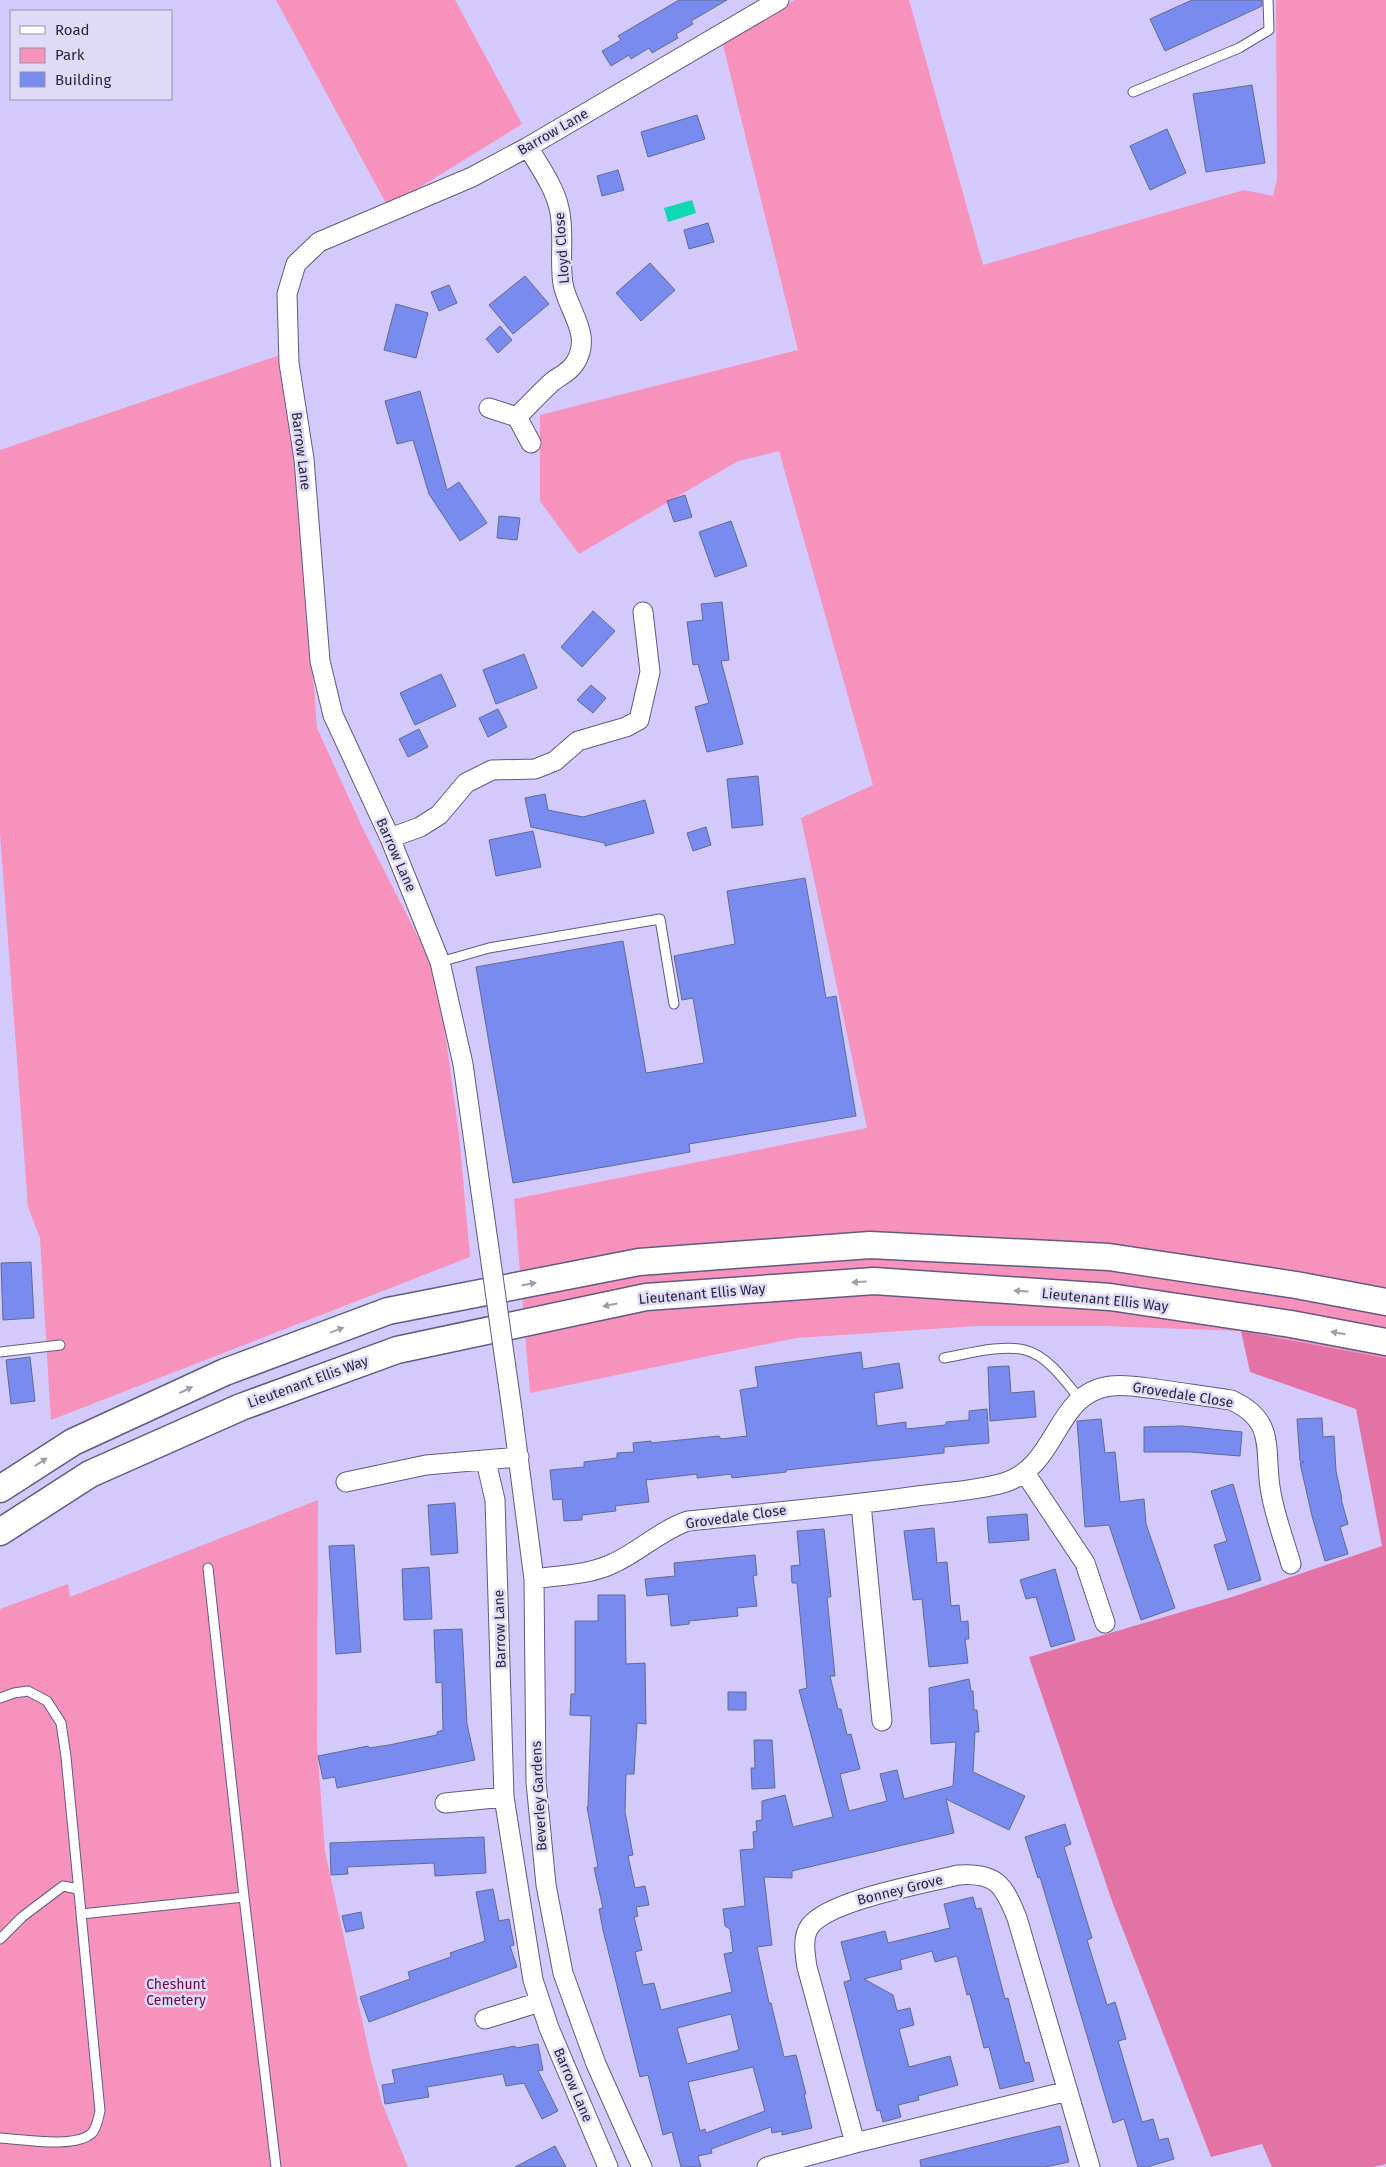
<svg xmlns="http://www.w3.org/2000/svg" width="1386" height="2167" font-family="'Fira Sans',sans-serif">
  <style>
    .green { fill: #f692bb }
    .forest { fill: #e373a4 }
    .water { fill: #0fd9b3 }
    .building { fill: #7a8bef; stroke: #606a95; fill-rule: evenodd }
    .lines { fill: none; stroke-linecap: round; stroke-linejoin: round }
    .lane-casing { stroke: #635985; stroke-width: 11 }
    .street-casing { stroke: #635985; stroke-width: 21 }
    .secondary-casing { stroke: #635985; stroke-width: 29 }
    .lane { stroke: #fff; stroke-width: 9 }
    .street { stroke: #fff; stroke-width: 19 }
    .secondary { stroke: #fff; stroke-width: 26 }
    .street-bridge-casing { stroke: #635985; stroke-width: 21; stroke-linecap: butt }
    .street-bridge { stroke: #fff; stroke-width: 19 }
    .oneway { fill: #a09ea7 }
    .labels { text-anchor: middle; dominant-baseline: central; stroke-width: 5; stroke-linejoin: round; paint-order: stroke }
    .street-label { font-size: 14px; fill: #2c283b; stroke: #dfdaf8 }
    .park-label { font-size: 14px; fill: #700642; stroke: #dfdaf8 }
  </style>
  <rect width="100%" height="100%" fill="#d3c9fb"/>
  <!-- green -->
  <path class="green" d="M276 0H455L522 124 388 207Z
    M795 0H909L983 265 1244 190 1273 196 1277 179 1276 0H1386V1358L1241 1331 1104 1326H976L796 1338 530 1393 514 1199 867 1128 801 818 873 785 779 451 738 461 579 554 540 501V415L798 350 722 41Z
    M289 352 317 728 364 831 437 974 459 1134 470 1257 51 1420 40 1238 28 1207 0 833V450Z
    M318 1500 317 1745 325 1852 371 2061 382 2103 408 2167H0V1609L68 1584 70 1597Z"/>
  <!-- forest -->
  <path class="forest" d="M1241 1331 1386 1358V2164L1373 2167H1272L1262 2144 1211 2157 1113 1904 1029 1657 1232 1597 1382 1546 1356 1409 1250 1372Z"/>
  <!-- water -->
  <path class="water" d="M692 200 696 213 668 222 664 208Z"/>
  <!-- building -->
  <path class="building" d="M679 0H727L691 21 693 24 676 34 678 38 652 53 649 48 631 59 629 55 611 66 602 51 621 40 618 36Z
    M1192 0H1262V6L1165 51 1150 19Z
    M1252 85 1265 163 1206 172 1193 94Z
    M697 115 705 139 648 157 641 132Z
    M1167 129 1186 173 1150 190 1130 146Z
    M618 170 624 190 602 196 597 176Z
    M708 223 714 242 689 249 684 230Z
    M650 263 675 290 641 321 616 293Z
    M525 276 549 304 513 334 489 305Z
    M449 285 457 303 439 311 431 292Z
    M396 304 428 313 416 358 384 350Z
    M500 326 512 340 498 353 486 339Z
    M420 391 447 490 459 482 487 523 460 541 429 494 413 440 397 444 385 401Z
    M685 495 692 517 674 522 667 501Z
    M499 516 520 518 517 540 497 538Z
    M731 521 747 566 715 577 699 532Z
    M722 602 729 660 721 661 743 744 707 752 695 707 709 703 698 664 693 665 687 622 703 620 701 604Z
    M593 611 615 631 582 667 561 647Z
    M524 654 537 688 496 704 483 670Z
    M441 674 456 706 415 725 400 693Z
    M591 685 606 698 593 713 577 700Z
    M498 709 507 727 488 737 479 718Z
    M419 729 428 747 408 757 399 739Z
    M758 776 763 825 732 828 727 779Z
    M545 794 548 810 583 817 645 800 654 833 605 846V843L531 827 525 798Z
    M706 827 711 845 693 851 687 833Z
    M533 831 541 867 496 876 489 840Z
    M805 878 826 998 836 996 856 1116 689 1144 690 1152 513 1183 476 967 623 941 646 1073 704 1063 693 998 682 1000 674 956 735 944 727 891Z
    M31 1262 34 1318 3 1320 1 1263Z
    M861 1352 863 1369 899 1363 903 1388 874 1393 877 1426 906 1422V1429L946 1425V1422L969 1420V1411L987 1409 989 1443 944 1447V1453L786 1470V1472L732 1478 731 1474 697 1478V1474L646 1480 649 1502 615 1506 616 1511 582 1515V1520L564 1521 562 1499 553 1500 550 1470 584 1467V1462L617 1458V1453L634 1452 633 1443 651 1441V1443L719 1436 721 1439 747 1436 740 1390 758 1387 755 1367Z
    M30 1357 35 1401 11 1404 6 1360Z
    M1009 1366 1011 1393 1034 1391 1036 1417 990 1421 988 1367Z
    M1322 1418 1323 1437 1334 1436 1336 1471 1342 1499H1341L1348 1524 1340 1527 1348 1554 1325 1561 1312 1516 1300 1463 1304 1462 1300 1461 1297 1419Z
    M1101 1419 1105 1453 1115 1452 1120 1502 1144 1499 1146 1524 1175 1608 1141 1620 1109 1525 1085 1527 1077 1421Z
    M1182 1426 1242 1432 1240 1456 1190 1452H1144V1427Z
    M1233 1484 1261 1580 1228 1590 1214 1545 1227 1541 1211 1491Z
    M455 1503 458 1553 431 1555 428 1505Z
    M1027 1514 1029 1540 989 1543 987 1517Z
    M934 1528 937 1563 947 1562 951 1606 959 1605 961 1622 968 1621 969 1639H965L968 1663 929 1667 922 1599 913 1600 904 1531Z
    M824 1529 831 1597H827L835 1676H830L838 1709H841L847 1735 851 1734 860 1769 840 1774 849 1811 887 1801 880 1774 897 1770 904 1799 953 1786 956 1742 931 1744 929 1688 969 1679 971 1691H973L974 1710H977L979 1732H975L973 1772 1025 1796 1009 1830 946 1799 954 1833 792 1871V1878L764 1877 772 1945 757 1947 769 2003H771L784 2057 796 2055 806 2094H804L812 2128 782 2135V2131L772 2133 771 2127 711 2149 712 2153 698 2156 701 2167H681L672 2132 663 2135 648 2075 640 2077 603 1930 599 1909 603 1908 594 1868 598 1867 587 1807H588L591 1716 570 1715 571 1694H575V1621H598V1595H625L626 1664 645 1663 646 1724 637 1723 634 1774H626L625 1812 633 1855 628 1856 635 1888 645 1886 649 1905 636 1907 638 1916 634 1917 642 1950 635 1952 643 1985 654 1983 661 2010 732 1992 724 1954 733 1952 730 1929 725 1926 723 1909 745 1906 740 1850 754 1849 753 1832 757 1831 756 1821 762 1820V1801L785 1795 793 1827 833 1817 799 1690 807 1688 797 1583H792L791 1566 800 1565 797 1531ZM731 2014 739 2050 687 2064 677 2028ZM753 2067 765 2111 706 2133 705 2129 700 2131 688 2082Z
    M354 1545 361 1652 336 1654 329 1546Z
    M755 1555 757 1575 753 1576 757 1606 737 1608 738 1616 689 1621V1624L671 1626 668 1594 647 1596 645 1579 675 1576 674 1563Z
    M429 1567 432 1619 404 1620 402 1569Z
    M1055 1569 1075 1640 1051 1647 1036 1597 1026 1599 1020 1580Z
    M462 1629 467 1724 475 1760 337 1788 335 1777 323 1779 318 1756 368 1746 369 1748 389 1745 437 1735V1732L443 1730 442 1682 436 1683 434 1630Z
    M728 1692H746V1710H728Z
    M754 1740H772L775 1788 752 1789 751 1768H755Z
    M1065 1824 1071 1844 1064 1847 1092 1938 1087 1940 1107 2005 1115 2002 1126 2039 1118 2041 1142 2122 1153 2119 1159 2140 1168 2138 1174 2159 1147 2167H1138L1124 2119 1113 2123 1040 1877 1038 1878 1025 1837Z
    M484 1837 486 1873 435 1876 434 1863 347 1867 348 1874 331 1875 330 1843Z
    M493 1889 499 1921 509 1919 514 1945 510 1946 517 1967 369 2022 360 1997 410 1979 408 1972 451 1957 450 1953 485 1941 476 1892Z
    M973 1897 976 1909 981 1908 1005 1999 1008 1998 1025 2063 1029 2062 1034 2081 1000 2089 989 2047 984 2048 970 1994 967 1995 957 1956 935 1962 932 1951 900 1960 902 1969 864 1979 893 1995 897 2011 910 2008 914 2025 899 2029 909 2067 950 2056 958 2085 918 2096 919 2100 898 2105 901 2117 883 2122 880 2110 877 2111 844 1982 851 1980 841 1942 885 1931 888 1943 950 1928 944 1904Z
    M361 1912 364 1928 346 1932 342 1916Z
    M538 2044 543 2070 538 2071 558 2111 542 2119 524 2083 506 2086 503 2074 427 2087 429 2097 385 2104 382 2085 395 2083 392 2070 515 2046 516 2048Z
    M1060 2126 1069 2162 1045 2167H921L920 2160Z
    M555 2146 566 2167H515Z"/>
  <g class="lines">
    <!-- lane casing -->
    <g class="lane-casing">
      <path id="lane" d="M1133 92 1239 48 1269 30 1268 0
        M440 962 489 948 660 919 674 1004
        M0 1352 60 1345
        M944 1358C967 1354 1003 1344 1025 1350 1048 1356 1065 1381 1079 1398
        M208 1568 244 1897 276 2167
        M0 1698 14 1693 28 1691 47 1701 61 1723 66 1757 100 2111C98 2119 97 2127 92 2133 75 2149 22 2139 0 2138
        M81 1914 244 1897
        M0 1939 22 1917 63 1886 78 1889"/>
    </g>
    <!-- street casing -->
    <g class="street-casing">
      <path id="street" d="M489 408 517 417 531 443
        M517 417C529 405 540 393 552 382 560 375 568 374 575 363 593 335 568 311 563 284 559 259 565 232 559 208 554 186 539 166 528 147
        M390 838 420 827 439 815 466 783 492 770 535 769 555 761 578 741 626 727 639 720 650 672 643 612
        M477 1164 463 1064 440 962 390 838 333 715 320 661 304 459 289 363 287 294 296 264 319 242 472 177 528 147 779 0
        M512 1410 534 1579 536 1782 546 1885 563 1973 596 2064 642 2167
        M486 1461 495 1500 504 1797 533 1980 549 2028 608 2167
        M1025 1473 1085 1563 1105 1623
        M346 1482 426 1465 519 1457
        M861 1504 882 1721
        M534 1579C560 1575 590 1575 614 1563 640 1551 661 1530 688 1521 765 1513 841 1507 917 1496 946 1492 976 1491 1003 1483 1060 1466 1053 1393 1111 1386 1125 1384 1141 1387 1156 1389 1181 1393 1206 1396 1231 1400 1278 1421 1263 1451 1271 1493 1275 1516 1284 1540 1291 1564
        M445 1803 504 1797
        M485 2019 540 2002
        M855 2143 807 1967C805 1954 802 1937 810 1926 830 1900 923 1884 958 1875 996 1872 1004 1885 1017 1918L1090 2167
        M767 2167 855 2143 1068 2091"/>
    </g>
    <!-- secondary casing -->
    <g class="secondary-casing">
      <path id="secondary" d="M0 1489 73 1442 225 1372 388 1311 639 1262 870 1245 1109 1257 1296 1285 1386 1302
        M0 1532 90 1474 241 1407 397 1350 646 1297 874 1281 1110 1297 1291 1324 1386 1342"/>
    </g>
    <!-- lane -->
    <use href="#lane" class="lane"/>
    <!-- street -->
    <use href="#street" class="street"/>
    <!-- secondary -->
    <use href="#secondary" class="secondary"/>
    <!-- street-bridge casing -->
    <g class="street-bridge-casing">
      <path id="street-bridge" d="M477 1164 512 1410"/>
    </g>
    <!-- street-bridge -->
    <use href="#street-bridge" class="street-bridge"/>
  </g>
  <!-- one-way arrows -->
  <defs><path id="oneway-solid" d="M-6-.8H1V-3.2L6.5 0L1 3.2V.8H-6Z" transform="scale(1.25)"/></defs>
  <g class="oneway">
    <use href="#oneway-solid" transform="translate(859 1282) rotate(176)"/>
    <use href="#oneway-solid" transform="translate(529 1284) rotate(-11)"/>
    <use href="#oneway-solid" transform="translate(1021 1291) rotate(-176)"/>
    <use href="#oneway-solid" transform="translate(610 1305) rotate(168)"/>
    <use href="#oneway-solid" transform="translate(337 1330) rotate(-20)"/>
    <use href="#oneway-solid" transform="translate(1338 1333) rotate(-170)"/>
    <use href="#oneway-solid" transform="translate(186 1390) rotate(-25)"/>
    <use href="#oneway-solid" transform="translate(41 1462) rotate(-33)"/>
  </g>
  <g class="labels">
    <!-- street labels -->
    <g class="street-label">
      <text transform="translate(553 132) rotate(-30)">Barrow Lane</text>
      <text transform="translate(562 248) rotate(-94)">Lloyd Close</text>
      <text transform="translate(301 451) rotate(83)">Barrow Lane</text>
      <text transform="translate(396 855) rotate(66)">Barrow Lane</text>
      <text transform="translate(702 1294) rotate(-5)">Lieutenant Ellis Way</text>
      <text transform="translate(1105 1300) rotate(6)">Lieutenant Ellis Way</text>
      <text transform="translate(308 1382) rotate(-20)">Lieutenant Ellis Way</text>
      <text transform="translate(1183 1395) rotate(9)">Grovedale Close</text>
      <text transform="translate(736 1517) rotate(-8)">Grovedale Close</text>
      <text transform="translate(500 1629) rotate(-92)">Barrow Lane</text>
      <text transform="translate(539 1796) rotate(-93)">Beverley Gardens</text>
      <text transform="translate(900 1890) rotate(-14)">Bonney Grove</text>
      <text transform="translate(573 2085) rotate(67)">Barrow Lane</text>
    </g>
    <!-- park labels -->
    <g class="park-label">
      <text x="176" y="1984">Cheshunt<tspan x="176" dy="16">Cemetery</tspan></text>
    </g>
  </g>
  <!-- legend -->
  <rect x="10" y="10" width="162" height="90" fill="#dfdaf8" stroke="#9793ac"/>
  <rect x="20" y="26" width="25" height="8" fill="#ffffff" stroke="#9793ac"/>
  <text x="55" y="35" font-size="15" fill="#2c283b">Road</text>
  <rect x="20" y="48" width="25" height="15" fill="#f692bb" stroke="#9793ac"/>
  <text x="55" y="60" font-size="15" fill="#2c283b">Park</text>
  <rect x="20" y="72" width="25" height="15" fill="#7a8bef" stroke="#9793ac"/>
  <text x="55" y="85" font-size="15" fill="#2c283b">Building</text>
</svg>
